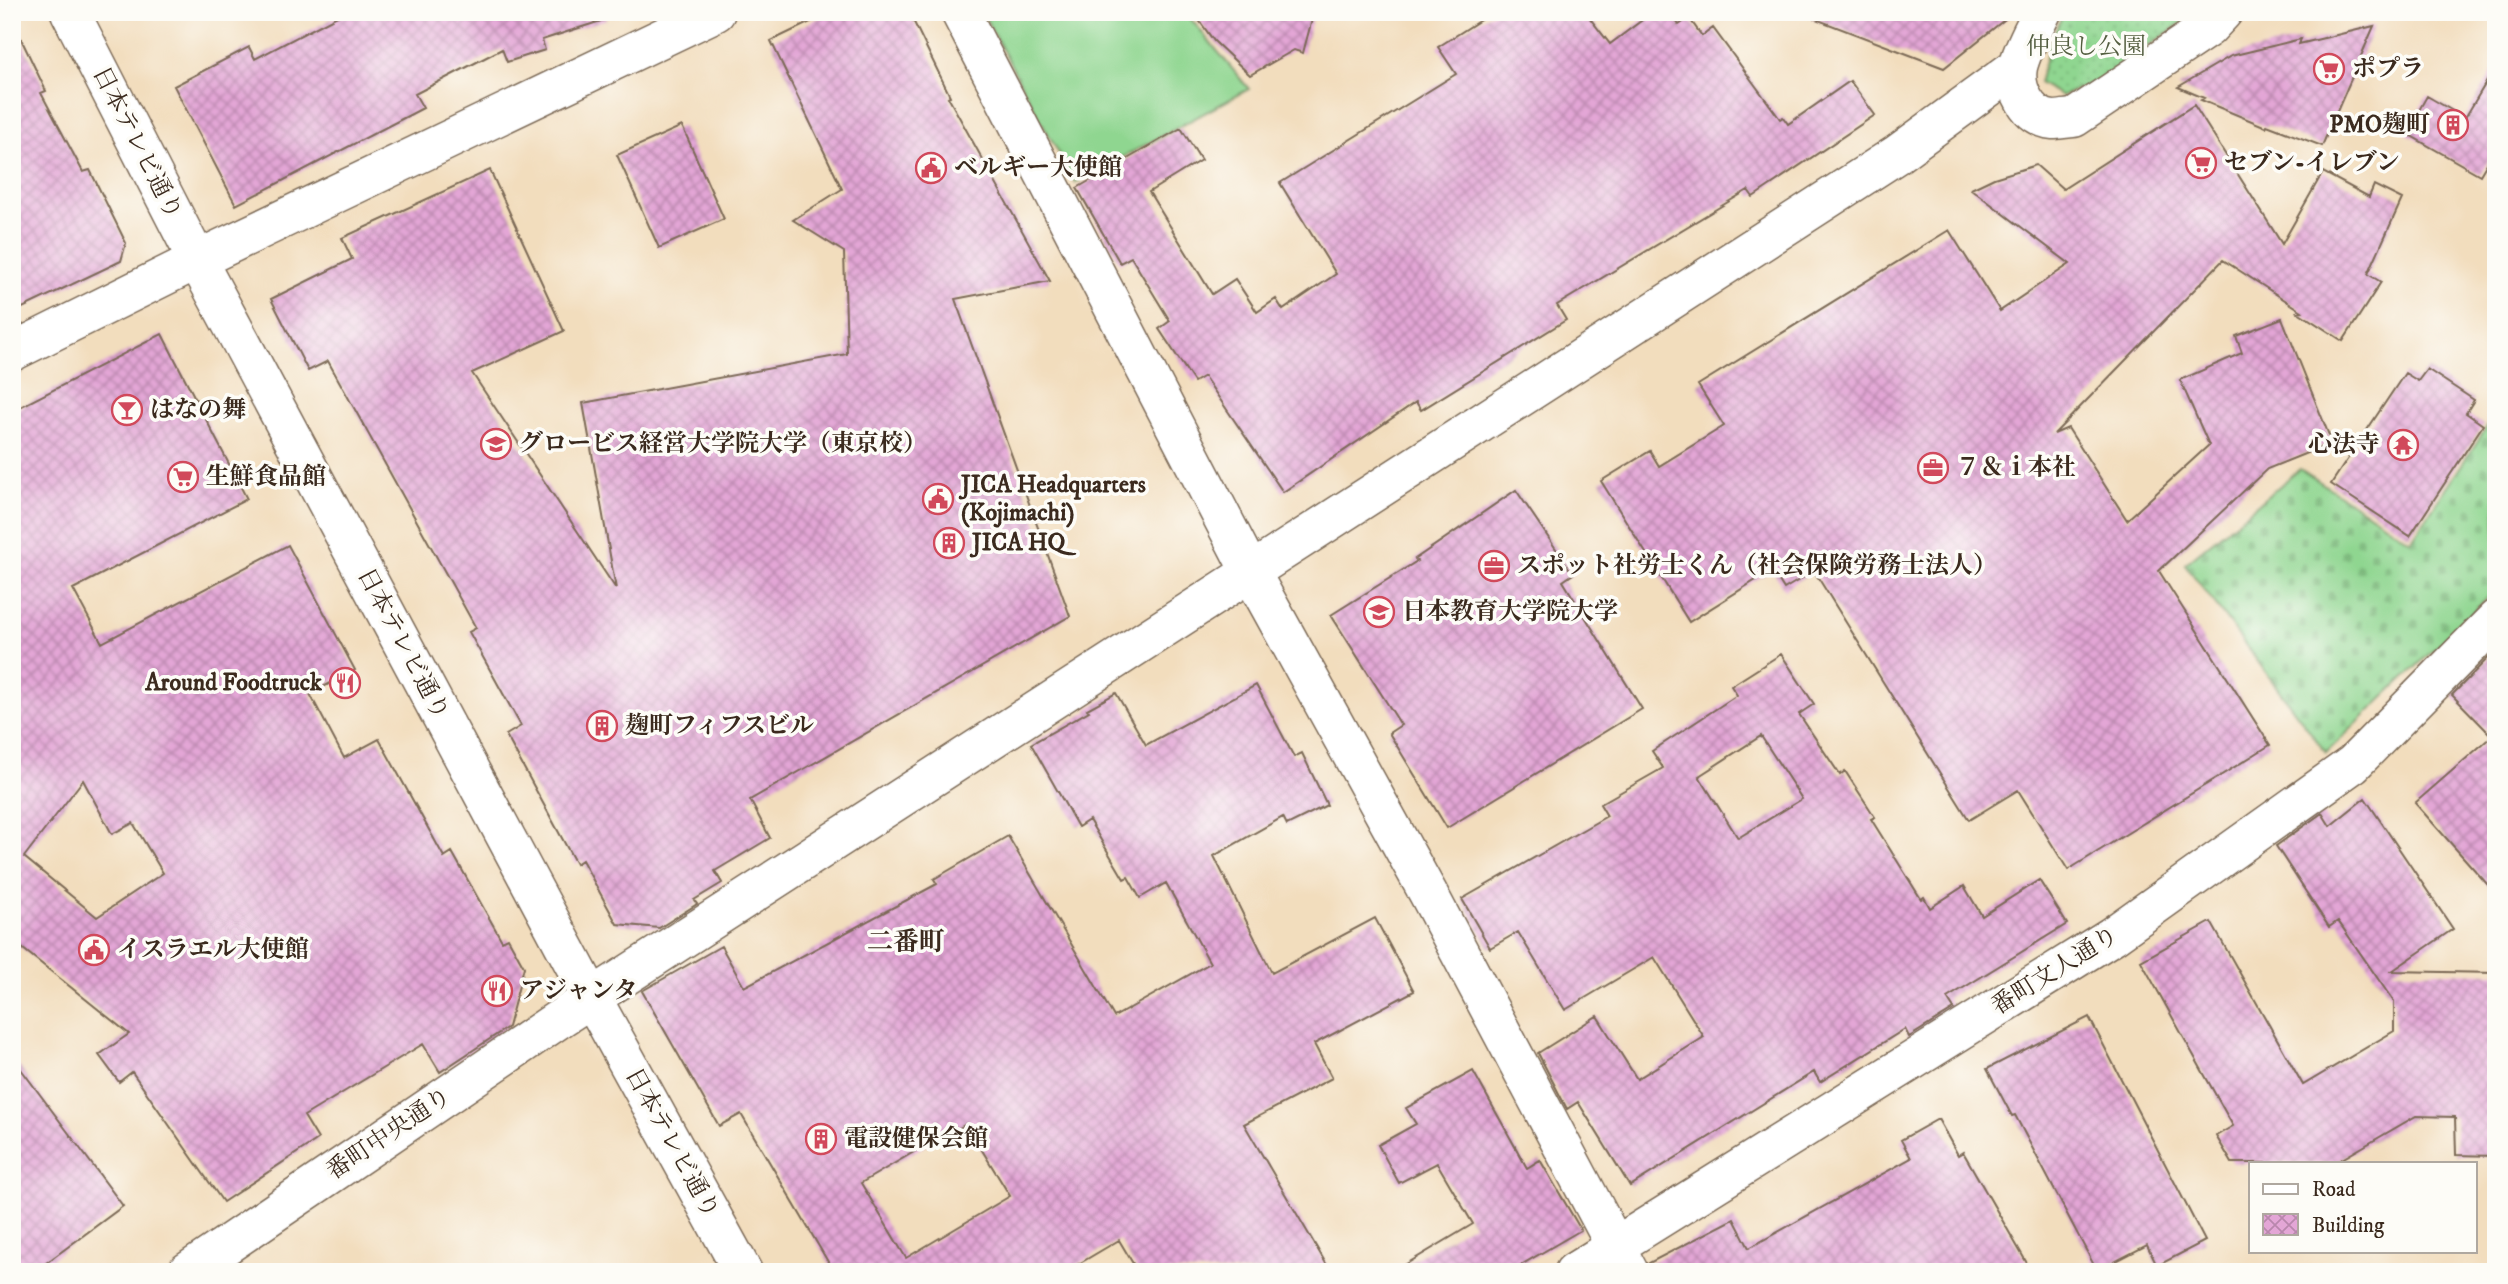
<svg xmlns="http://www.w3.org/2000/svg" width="2508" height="1284" font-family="'IM FELL DW Pica','Noto Serif JP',serif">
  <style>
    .grass { fill: url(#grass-dots); stroke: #658057; stroke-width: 2 }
    .cemetery { fill: url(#cemetery-stones); stroke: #658057; stroke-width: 2 }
    .garden { fill: #8fd690; stroke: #658057; stroke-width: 2 }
    .building { fill: url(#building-cross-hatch); fill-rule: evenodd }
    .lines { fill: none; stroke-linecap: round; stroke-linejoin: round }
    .street-casing { stroke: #7b6956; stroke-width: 41 }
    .secondary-casing { stroke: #7b6956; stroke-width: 41 }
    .street { stroke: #fff; stroke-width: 38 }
    .secondary { stroke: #fff; stroke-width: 38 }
    .labels { text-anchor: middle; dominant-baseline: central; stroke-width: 7; stroke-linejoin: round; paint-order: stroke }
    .park-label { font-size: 24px; fill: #545e40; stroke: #fdfcf7 }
    .poi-label { font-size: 24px; font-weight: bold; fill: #3b2a1e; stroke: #fdfcf7; text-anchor: start }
    .street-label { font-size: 24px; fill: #3b2a1e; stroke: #fdfcf7 }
    .neighbourhood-label { font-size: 26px; font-weight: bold; fill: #3b2a1e; stroke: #fdfcf7 }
  </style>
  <defs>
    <pattern id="grass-dots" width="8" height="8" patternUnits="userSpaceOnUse" patternTransform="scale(1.75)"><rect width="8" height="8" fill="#8fd690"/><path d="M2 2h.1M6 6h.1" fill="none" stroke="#7cb87c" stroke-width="1.8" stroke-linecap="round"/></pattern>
    <pattern id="cemetery-stones" width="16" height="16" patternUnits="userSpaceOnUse" patternTransform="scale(1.75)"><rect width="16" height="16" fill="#8fd690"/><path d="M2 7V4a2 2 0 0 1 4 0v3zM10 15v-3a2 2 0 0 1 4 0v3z" fill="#7cb87c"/></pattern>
    <pattern id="building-cross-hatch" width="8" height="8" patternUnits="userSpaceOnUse" patternTransform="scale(1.75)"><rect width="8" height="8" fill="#e3a6d6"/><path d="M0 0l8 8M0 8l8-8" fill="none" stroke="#b987ad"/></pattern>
  </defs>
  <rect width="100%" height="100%" fill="#fdfcf7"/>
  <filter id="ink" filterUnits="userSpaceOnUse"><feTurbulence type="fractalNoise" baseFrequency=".0143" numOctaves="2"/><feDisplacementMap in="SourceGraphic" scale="14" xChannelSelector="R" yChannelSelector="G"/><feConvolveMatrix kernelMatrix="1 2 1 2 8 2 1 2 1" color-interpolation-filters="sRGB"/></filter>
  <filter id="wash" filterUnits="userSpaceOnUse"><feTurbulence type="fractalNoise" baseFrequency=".00686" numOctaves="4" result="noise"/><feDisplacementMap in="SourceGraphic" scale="28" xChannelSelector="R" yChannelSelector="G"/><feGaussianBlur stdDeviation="1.57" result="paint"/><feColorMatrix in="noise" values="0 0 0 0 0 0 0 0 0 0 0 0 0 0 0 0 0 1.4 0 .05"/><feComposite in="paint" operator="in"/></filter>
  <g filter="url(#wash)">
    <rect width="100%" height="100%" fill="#f2ddbd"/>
    <!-- grass -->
    <path class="grass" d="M2064 12H2197L2100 80 2061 96 2039 83 2050 42Z"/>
    <!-- cemetery -->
    <path class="cemetery" d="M2496 413V590L2326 753 2185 564 2300 469 2411 541Z"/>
    <!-- garden -->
    <path class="garden" d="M982 12H1185L1249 89 1075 183Z"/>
    <g id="blocks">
      <!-- building -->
      <path class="building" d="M345 12H606L607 19 542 40 545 50 507 62 502 49 415 94 423 108 236 205 174 86 249 47 255 59Z
        M831 12H909L950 96 948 97 1050 281 955 299 1070 616 750 800 770 838 715 871 722 883 694 900 697 904 659 928 617 924 582 860 576 864 506 735 521 726 469 632 476 628 328 361 308 371 271 299 352 259 342 238 490 170 564 331 472 373 616 589 583 403 847 354 844 252 793 220 842 189 771 41Z
        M1193 12H1314L1303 53 1294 50 1250 75 1214 41Z
        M1493 12H1585L1610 44 1653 12H1669L1679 25 1689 18 1702 36 1713 28 1780 119 1783 117 1788 124 1850 81 1875 115 1753 197 1748 190 1557 305 1566 320 1421 410 1416 402 1283 492 1204 376 1194 382 1159 329 1170 321 1131 257 1120 263 1077 188 1181 128 1201 160 1149 192 1212 294 1235 279 1257 312 1276 299 1283 310 1336 274 1280 183 1456 74 1438 47Z
        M1806 12H2014L1944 68 1805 15Z
        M12 20 46 91 41 93 83 172 90 170 126 243 121 261 12 313Z
        M2374 26 2322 146 2267 125 2266 127 2201 100 2204 98 2178 87 2231 56 2301 39 2299 44Z
        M2496 66V148L2480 175 2406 133 2427 96 2465 118Z
        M2194 105 2282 244 2323 172 2369 197 2374 185 2402 199 2368 274 2381 282 2343 341 2298 312 2302 311 2223 260 2054 434 2068 428 2127 520 2209 445 2180 380 2242 353 2236 336 2282 318 2332 443 2267 469 2159 571 2270 745 2068 870 2018 790 1969 820 1814 571 1784 589 1772 570 1689 622 1601 481 1650 451 1659 466 1724 426 1698 385 1949 230 2000 311 2070 264 1971 189 1994 178 2036 165 2063 189Z
        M682 126 724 219 659 248 617 155Z
        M162 334 247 499 73 589 102 643 288 545 355 670 310 694 344 758 379 739 444 857 452 852 502 941 508 938 524 967 508 1027 440 1072 423 1044 304 1116 318 1139 223 1202 132 1072 119 1082 99 1055 129 1034 12 940V411ZM83 780 112 834 133 823 163 873 97 917 24 857Z
        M2427 369 2474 400 2466 413 2483 425 2410 536 2331 484 2405 373 2418 381Z
        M1516 490 1573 574 1563 581 1642 709 1447 828 1389 733 1401 725 1331 615 1417 561 1415 559Z
        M2496 650V894L2415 803 2492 736 2452 695Z
        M1781 654 1814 704 1799 714 1840 775 1845 771 1875 817 1871 819 1921 899 1924 897 1930 908 1964 886 1982 916 2039 880 2067 924 1947 998 1954 1009 1909 1037 1905 1029 1820 1082 1814 1072 1630 1186 1578 1102 1567 1109 1538 1053 1597 1016 1637 1079 1704 1037 1654 957 1565 1010 1518 932 1490 948 1462 899 1607 816 1600 804 1663 768 1652 751 1737 695 1731 686ZM1761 736 1802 799 1738 838 1699 776Z
        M1256 685 1294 757 1302 753 1327 805 1287 825 1283 817 1214 856 1272 973 1375 918 1414 991 1314 1044 1332 1078 1244 1124 1331 1272H1138L1119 1240 1065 1272H834L741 1114 719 1126 642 991 721 946 744 987 937 884 934 879 1008 836 1114 1017 1210 963 1166 883 1140 898 1128 877 1124 879 1089 820 1078 827 1031 744 1089 711 1087 709 1116 693 1146 745ZM966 1124 1010 1196 906 1258 861 1183 943 1135 944 1137Z
        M2365 798 2453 929 2392 971 2496 973V1156L2456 1155 2455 1117 2416 1116 2335 1163H2232L2216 1136 2233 1126 2141 961 2211 922 2303 1085 2394 1031V1002L2338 921 2329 927 2276 846 2322 813 2330 826Z
        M2089 1017 2205 1241 2157 1266 2147 1245 2097 1271 2015 1115 2012 1116 1987 1069Z
        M12 1057 123 1206 34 1272H12Z
        M1473 1071 1527 1168 1540 1160 1581 1230 1509 1272H1393L1473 1224 1437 1163 1399 1183 1378 1145 1416 1124 1406 1108Z
        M1938 1119 1958 1155 1963 1152 2032 1272H1651L1649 1263 1734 1219 1749 1248 1911 1158 1901 1140Z"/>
    </g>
  </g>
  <g filter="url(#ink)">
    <use href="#blocks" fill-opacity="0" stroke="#7b6956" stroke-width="2"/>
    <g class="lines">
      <!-- street casing -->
      <g class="street-casing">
        <path id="street" d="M960 12 1250 571 1428 893 1629 1272
          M2042 12C2034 29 2022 49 2018 67 2014 89 2028 118 2053 120 2060 120 2068 118 2074 118L2208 28 2223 12
          M197 260 716 12
          M187 1272 562 1017 1896 155 2018 66
          M1574 1272 2112 936 2353 764 2496 619"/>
      </g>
      <!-- secondary casing -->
      <g class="secondary-casing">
        <path id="secondary" d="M70 12 197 260 592 998 743 1272
          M12 352 197 260"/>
      </g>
      <!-- street -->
      <use href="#street" class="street"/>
      <!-- secondary -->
      <use href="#secondary" class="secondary"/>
    </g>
  </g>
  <!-- icons -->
  <defs>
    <g id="supermarket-ring" transform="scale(1.575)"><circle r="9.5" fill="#fdfcf7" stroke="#d1495b" stroke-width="1.5"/><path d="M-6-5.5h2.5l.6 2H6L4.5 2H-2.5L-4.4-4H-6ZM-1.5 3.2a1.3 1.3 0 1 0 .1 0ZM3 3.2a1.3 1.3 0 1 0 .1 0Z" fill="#d1495b"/></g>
    <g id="building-ring" transform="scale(1.575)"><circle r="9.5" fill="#fdfcf7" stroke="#d1495b" stroke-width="1.5"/><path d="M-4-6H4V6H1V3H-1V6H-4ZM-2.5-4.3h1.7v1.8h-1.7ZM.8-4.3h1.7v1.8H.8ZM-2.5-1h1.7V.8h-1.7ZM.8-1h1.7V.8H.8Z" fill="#d1495b"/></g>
    <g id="civic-ring" transform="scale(1.575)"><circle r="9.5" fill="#fdfcf7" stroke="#d1495b" stroke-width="1.5"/><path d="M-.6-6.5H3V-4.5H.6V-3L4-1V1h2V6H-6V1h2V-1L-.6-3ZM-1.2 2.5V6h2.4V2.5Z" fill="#d1495b"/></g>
    <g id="bar-ring" transform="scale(1.575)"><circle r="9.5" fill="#fdfcf7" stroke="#d1495b" stroke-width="1.5"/><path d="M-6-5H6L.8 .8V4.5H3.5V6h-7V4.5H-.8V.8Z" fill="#d1495b"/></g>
    <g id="university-ring" transform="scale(1.575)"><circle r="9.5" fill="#fdfcf7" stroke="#d1495b" stroke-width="1.5"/><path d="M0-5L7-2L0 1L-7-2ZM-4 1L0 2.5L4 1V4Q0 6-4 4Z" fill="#d1495b"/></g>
    <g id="temple-ring" transform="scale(1.575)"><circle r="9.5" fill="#fdfcf7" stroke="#d1495b" stroke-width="1.5"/><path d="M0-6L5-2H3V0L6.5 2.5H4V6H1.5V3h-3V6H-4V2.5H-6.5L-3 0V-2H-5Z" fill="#d1495b"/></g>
    <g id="office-ring" transform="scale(1.575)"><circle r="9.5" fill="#fdfcf7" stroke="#d1495b" stroke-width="1.5"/><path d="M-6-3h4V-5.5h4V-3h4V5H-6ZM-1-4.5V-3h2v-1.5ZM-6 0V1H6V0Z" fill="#d1495b"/></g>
    <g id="restaurant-ring" transform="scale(1.575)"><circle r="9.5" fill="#fdfcf7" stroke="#d1495b" stroke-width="1.5"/><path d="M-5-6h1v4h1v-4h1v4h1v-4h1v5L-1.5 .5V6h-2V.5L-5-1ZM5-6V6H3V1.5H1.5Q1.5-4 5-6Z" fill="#d1495b"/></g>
  </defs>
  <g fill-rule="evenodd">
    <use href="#supermarket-ring" x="2329" y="69"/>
    <use href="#building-ring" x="2453" y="125"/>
    <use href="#supermarket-ring" x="2201" y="163"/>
    <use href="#civic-ring" x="931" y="168"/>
    <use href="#bar-ring" x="127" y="410"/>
    <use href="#university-ring" x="496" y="444"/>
    <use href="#temple-ring" x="2403" y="445"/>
    <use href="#office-ring" x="1933" y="468"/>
    <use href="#supermarket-ring" x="183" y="477"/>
    <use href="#civic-ring" x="938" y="499"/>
    <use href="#building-ring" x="949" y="543"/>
    <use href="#office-ring" x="1494" y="566"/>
    <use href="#university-ring" x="1379" y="612"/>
    <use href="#restaurant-ring" x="345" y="683"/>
    <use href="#building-ring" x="602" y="726"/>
    <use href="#civic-ring" x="94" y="950"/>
    <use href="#restaurant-ring" x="497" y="991"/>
    <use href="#building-ring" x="821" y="1139"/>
  </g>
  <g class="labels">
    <!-- park labels -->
    <g class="park-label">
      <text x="2086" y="47">仲良し公園</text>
    </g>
    <!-- poi labels -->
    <g class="poi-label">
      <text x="2352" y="69">ポプラ</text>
      <text x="2430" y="125" text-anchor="end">PMO麹町</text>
      <text x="2224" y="163">セブン-イレブン</text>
      <text x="954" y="168">ベルギー大使館</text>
      <text x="150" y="410">はなの舞</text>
      <text x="519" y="444">グロービス経営大学院大学（東京校）</text>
      <text x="2380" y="445" text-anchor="end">心法寺</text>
      <text x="1956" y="468">７＆ｉ本社</text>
      <text x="206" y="477">生鮮食品館</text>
      <text x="961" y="485">JICA Headquarters<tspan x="961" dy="28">(Kojimachi)</tspan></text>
      <text x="972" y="543">JICA HQ</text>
      <text x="1517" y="566">スポット社労士くん（社会保険労務士法人）</text>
      <text x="1402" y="612">日本教育大学院大学</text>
      <text x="322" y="683" text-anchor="end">Around Foodtruck</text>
      <text x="625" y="726">麹町フィフスビル</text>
      <text x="117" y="950">イスラエル大使館</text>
      <text x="520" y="991">アジャンタ</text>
      <text x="844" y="1139">電設健保会館</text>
    </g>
    <!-- street labels -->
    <g class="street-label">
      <text transform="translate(137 143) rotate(63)">日本テレビ通り</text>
      <text transform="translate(403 644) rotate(62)">日本テレビ通り</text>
      <text transform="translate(2055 971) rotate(-32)">番町文人通り</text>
      <text transform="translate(389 1134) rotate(-34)">番町中央通り</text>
      <text transform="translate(672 1143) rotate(61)">日本テレビ通り</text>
    </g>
    <!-- neighbourhood labels -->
    <g class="neighbourhood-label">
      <text x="906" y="942">二番町</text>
    </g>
  </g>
  <!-- margin -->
  <rect width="2508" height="1284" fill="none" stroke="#fdfcf7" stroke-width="42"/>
  <!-- legend -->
  <rect x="2249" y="1162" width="228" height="91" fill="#fdfcf7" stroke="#afa8a0" stroke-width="2"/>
  <rect x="2263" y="1184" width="35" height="10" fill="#ffffff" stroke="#afa8a0" stroke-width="2"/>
  <text x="2312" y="1196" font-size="21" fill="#3b2a1e">Road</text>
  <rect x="2263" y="1214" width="35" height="21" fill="url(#building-cross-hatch)" stroke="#afa8a0" stroke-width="2"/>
  <text x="2312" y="1232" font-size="21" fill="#3b2a1e">Building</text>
</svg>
